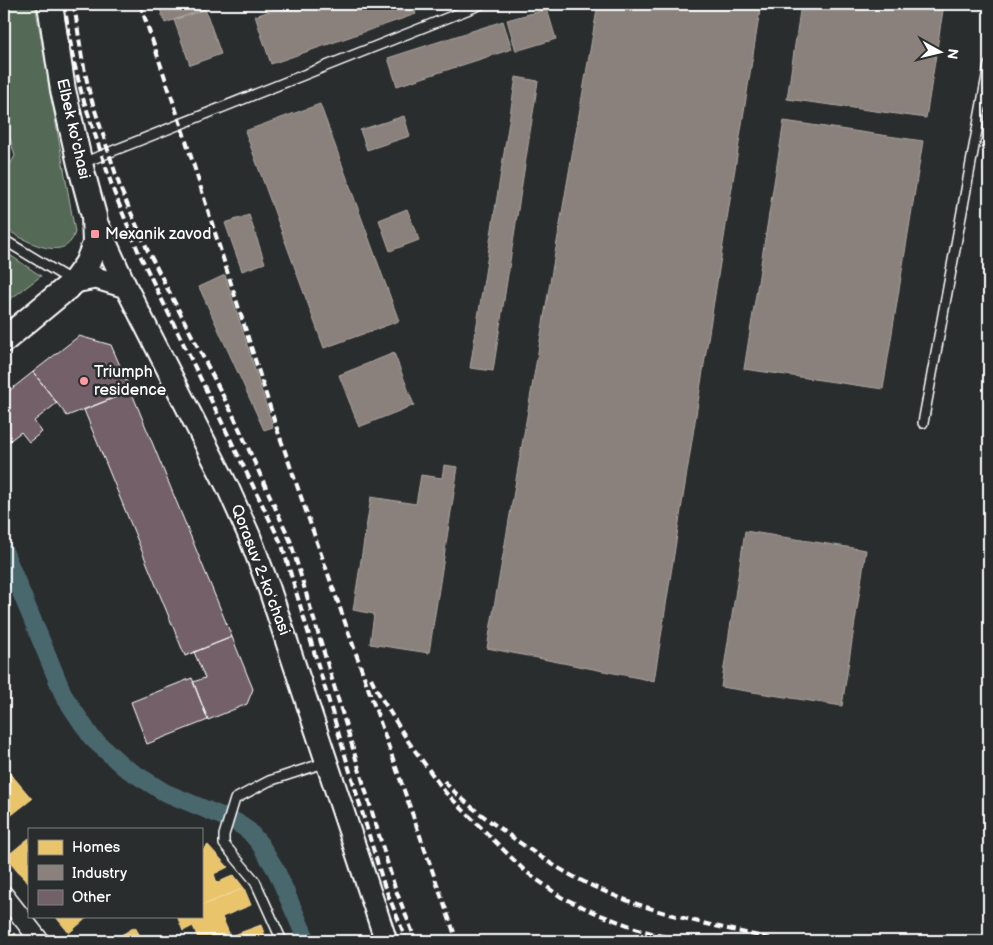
<svg xmlns="http://www.w3.org/2000/svg" width="993" height="945" font-family="'Balsamiq Sans',sans-serif">
  <style>
    .green { fill: #556a56; stroke: #aab4aa }
    .homes { fill: #e9c46a; stroke: #f0d697 }
    .industry { fill: #8a817c; stroke: #ada7a3 }
    .lines { fill: none; stroke-linecap: round; stroke-linejoin: round }
    .canal { stroke: #4a676e; stroke-width: 18 }
    .building { fill: #736168; stroke: #fff }
    .service-casing { stroke: #fff; stroke-width: 12 }
    .minor-casing { stroke: #fff; stroke-width: 21 }
    .tertiary-casing { stroke: #fff; stroke-width: 25 }
    .secondary-casing { stroke: #fff; stroke-width: 28 }
    .service { stroke: #2a2d2e; stroke-width: 9 }
    .minor { stroke: #2a2d2e; stroke-width: 18 }
    .tertiary { stroke: #2a2d2e; stroke-width: 21 }
    .secondary { stroke: #2a2d2e; stroke-width: 24 }
    .rail { stroke: #fff; stroke-width: 4; stroke-dasharray: 8 4; stroke-linecap: butt }
    .poi-dot { fill: #ff9aa2; stroke: #2a2d2e; stroke-width: 2 }
    .labels { text-anchor: middle; dominant-baseline: central; stroke-width: 5; stroke-linejoin: round; paint-order: stroke }
    .street-label { font-size: 16px; fill: #fff; stroke: #2a2d2e }
    .poi-label { font-size: 16px; fill: #fff; stroke: #2a2d2e; text-anchor: start }
  </style>
  <rect width="100%" height="100%" fill="#2a2d2e"/>
  <filter id="ink" filterUnits="userSpaceOnUse"><feTurbulence type="fractalNoise" baseFrequency=".02" numOctaves="2"/><feDisplacementMap in="SourceGraphic" scale="10" xChannelSelector="R" yChannelSelector="G"/><feConvolveMatrix kernelMatrix="1 2 1 2 8 2 1 2 1" color-interpolation-filters="sRGB"/></filter>
  <g filter="url(#ink)">
    <!-- green -->
    <path class="green" d="M4 4H35L75 232C66 266 22 239 4 228V175L15 156 4 117Z
      M4 251 41 276 4 304Z"/>
    <!-- homes -->
    <path class="homes" d="M4 766 32 799 4 821Z
      M29 838V884L6 857Z
      M208 845 228 867 214 874 217 883 234 875 244 888 201 906V852Z
      M244 888 251 905 222 917 229 933 209 941H199L193 926 183 931 177 916H201V906Z
      M55 916H89L69 933Z
      M261 925 267 941H233L231 936Z
      M135 927 143 941H111Z
      M15 933 22 941H5Z"/>
    <!-- industry -->
    <path class="industry" d="M158 4H203L205 9 165 23Z
      M291 4H413L416 14 271 64 255 16Z
      M598 4H761L654 681 487 648Z
      M801 4H944L926 118 787 99Z
      M205 9 221 54 190 65 174 20Z
      M547 9 556 39 516 51 507 20Z
      M503 21 512 49 397 86 388 58Z
      M516 77 538 81 493 371 470 368Z
      M320 104 399 321 324 348 245 131Z
      M404 116 410 136 367 150 360 130Z
      M784 121 923 141 883 389 744 369Z
      M407 209 419 240 390 251 379 220Z
      M249 215 265 263 242 271 225 223Z
      M225 275 273 427 264 430 199 287Z
      M394 353 414 405 359 427 339 375Z
      M444 465 458 467 429 653 370 644 374 614 353 610 371 497 416 504 421 475 442 478Z
      M745 531 866 550 842 706 721 687Z"/>
    <g class="lines">
      <!-- canal -->
      <path class="canal" d="M4 551 64 696 92 738 124 767 164 792 236 822 249 831 260 844 276 870 307 941"/>
    </g>
    <!-- building -->
    <path class="building" d="M79 336 111 345 131 391 67 416 33 372Z
      M33 372 57 403 34 421 42 432 29 442 21 432 4 445V395Z
      M131 391 232 637 185 656 84 410Z
      M232 637 253 689 247 704 208 720 193 682 205 678 194 652Z
      M192 678 208 720 147 744 131 702Z"/>
    <g class="lines">
      <!-- service casing -->
      <g class="service-casing">
        <path id="service" d="M80 164 482 4
          M4 240 72 281
          M923 423 989 65
          M282 941 255 881 224 844V835L235 799 269 781 327 762"/>
      </g>
      <!-- minor casing -->
      <g class="minor-casing">
        <path id="minor" d="M4 895 40 941"/>
      </g>
      <!-- tertiary casing -->
      <g class="tertiary-casing">
        <path id="tertiary" d="M95 219 126 287 228 488 249 535 269 588 386 941
          M74 282 96 278 126 287"/>
      </g>
      <!-- secondary casing -->
      <g class="secondary-casing">
        <path id="secondary" d="M4 340 74 282 87 264 95 244 94 216 80 164 63 90 50 4"/>
      </g>
      <!-- service -->
      <use href="#service" class="service"/>
      <!-- minor -->
      <use href="#minor" class="minor"/>
      <!-- tertiary -->
      <use href="#tertiary" class="tertiary"/>
      <!-- secondary -->
      <use href="#secondary" class="secondary"/>
      <!-- rail -->
      <path class="rail" d="M64 4 73 58 82 95 114 192 139 253 282 545 384 885 407 941
        M74 4 82 58 90 95 121 190 147 249 233 415 290 540 395 888 416 941
        M140 4 181 125 275 423 457 941
        M371 678 380 696 408 741 445 792 525 871 561 897 598 914 641 930 679 941
        M444 781C461 800 484 817 505 832 535 854 565 874 599 889 657 915 720 927 781 941"/>
    </g>
  </g>
  <!-- markers -->
  <g class="poi-dot">
    <rect x="90" y="229" width="10" height="10" rx="2.5"/>
    <circle cx="84" cy="381" r="5"/>
  </g>
  <g class="labels">
    <!-- street labels -->
    <g class="street-label">
      <text transform="translate(73 129) rotate(77)">Elbek ko'chasi</text>
      <text transform="translate(260 570) rotate(69)">Qorasuv 2-koʻchasi</text>
    </g>
    <!-- poi labels -->
    <g class="poi-label">
      <text x="105" y="234">Mexanik zavod</text>
      <text x="94" y="372">Triumph<tspan x="94" dy="18">residence</tspan></text>
    </g>
  </g>
  <!-- margin -->
  <rect width="993" height="945" fill="none" stroke="#2a2d2e" stroke-width="20"/>
  <rect x="10" y="10" width="973" height="925" fill="none" stroke="#fff" stroke-width="2" filter="url(#ink)"/>
  <!-- legend -->
  <rect x="28" y="828" width="175" height="90" fill="#2a2d2e" stroke="#7f8182"/>
  <rect x="38" y="840" width="25" height="15" fill="#e9c46a" stroke="#7f8182"/>
  <text x="72" y="852" font-size="15" fill="#ffffff">Homes</text>
  <rect x="38" y="865" width="25" height="15" fill="#8a817c" stroke="#7f8182"/>
  <text x="72" y="878" font-size="15" fill="#ffffff">Industry</text>
  <rect x="38" y="890" width="25" height="15" fill="#736168" stroke="#7f8182"/>
  <text x="72" y="902" font-size="15" fill="#ffffff">Other</text>
  <!-- north arrow -->
  <g transform="translate(940 52) rotate(98)" stroke="#2a2d2e" stroke-width="4" paint-order="stroke">
  <path d="M0-4L9 19L0 12L-9 19Z" fill="#ffffff"/>
  <text y="-8" font-size="14" font-weight="bold" text-anchor="middle" fill="#ffffff">N</text>
  </g>
</svg>
